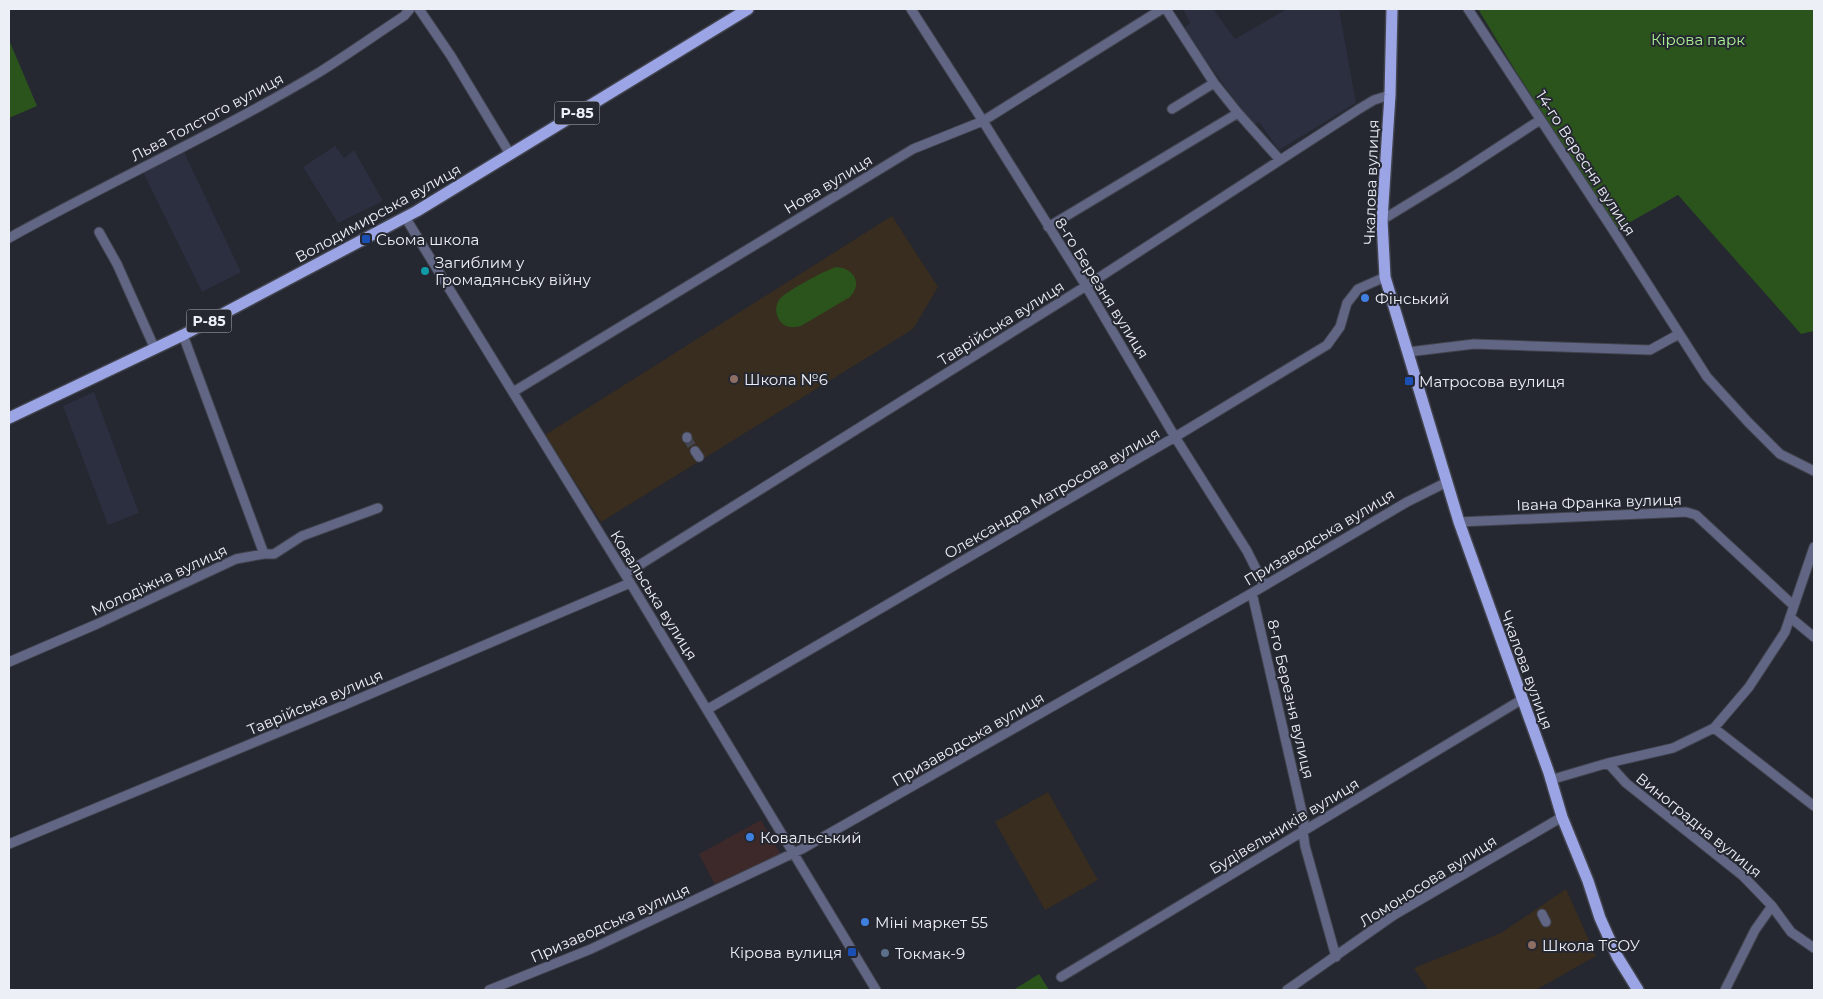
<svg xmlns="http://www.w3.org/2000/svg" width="1823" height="999" font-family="Montserrat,sans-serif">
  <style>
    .commercial { fill: #3d292a }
    .built { fill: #2c2f3f }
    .education { fill: #382d1e }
    .green { fill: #2b531c }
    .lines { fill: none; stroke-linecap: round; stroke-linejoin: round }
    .minor-tunnel { stroke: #43454f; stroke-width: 9; stroke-dasharray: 9 4.5; stroke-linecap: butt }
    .minor-casing { stroke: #41434d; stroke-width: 11 }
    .major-casing { stroke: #41434d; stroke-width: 14 }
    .minor { stroke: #616685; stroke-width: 9 }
    .major { stroke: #9ba4e4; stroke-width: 11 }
    .transit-dot { fill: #1a4fb4; stroke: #252731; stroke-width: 2 }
    .culture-dot { fill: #0f9aa8; stroke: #252731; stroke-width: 2 }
    .shop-dot { fill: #3f7fe0; stroke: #252731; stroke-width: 2 }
    .education-dot { fill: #8d6e63; stroke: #252731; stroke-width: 2 }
    .service-dot { fill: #5c6f8a; stroke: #252731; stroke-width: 2 }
    .labels { text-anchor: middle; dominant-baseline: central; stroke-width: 4; stroke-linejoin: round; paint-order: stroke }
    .shield { fill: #252731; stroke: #b1b3bb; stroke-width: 1 }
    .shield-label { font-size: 14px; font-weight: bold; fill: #edeff6 }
    .park-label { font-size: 15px; fill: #aaf094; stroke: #252731 }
    .street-label { font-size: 15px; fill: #edeff6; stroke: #252731 }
    .poi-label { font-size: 15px; fill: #edeff6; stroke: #252731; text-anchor: start }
  </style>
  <rect width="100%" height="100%" fill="#252731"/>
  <!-- commercial -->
  <path class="commercial" d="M761 820 781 855 716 887 699 854Z"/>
  <!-- built -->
  <path class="built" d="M1183 9H1213L1235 39 1287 9H1339L1356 103 1279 150 1259 122 1253 125 1183 29 1190 23Z
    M335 146 344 158 354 150 383 201 338 223 303 167Z
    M184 152 241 272 202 292 143 172Z
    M94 392 139 513 108 525 63 406Z"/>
  <!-- education -->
  <path class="education" d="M892 216 938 287 913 329 601 522 545 435Z
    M1048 792 1098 880 1045 910 995 822Z
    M1566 889 1596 956 1536 990H1428L1414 968 1501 933Z"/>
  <!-- green -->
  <path class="green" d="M1478 9H1814V331L1801 334 1678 195 1618 229 1515 70Z
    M9 40 37 106 9 118Z
    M836 267C854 268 863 283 850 297L801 326C793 328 785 328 780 321 775 315 775 306 779 300 784 292 826 270 836 267Z
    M1039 974 1049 990H1013Z"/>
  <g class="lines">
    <!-- minor-tunnel -->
    <path class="minor-tunnel" d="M687 438 695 451"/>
    <!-- minor casing -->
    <g class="minor-casing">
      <path id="minor" d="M419 9 451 56 510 154
        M911 9 981 118 1083 281 1175 437 1247 551 1264 585
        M1166 9 1214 83 1238 113 1280 160
        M1468 9 1613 230 1707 377 1748 422 1780 454 1814 471
        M1172 109 1214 83
        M405 217 634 589 876 990
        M1382 220 1454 176 1540 120
        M1048 227 1238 113
        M99 232 117 264 155 349
        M9 238C111 181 218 133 318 73 347 55 375 35 404 16L410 9
        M183 335 264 554
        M1408 352 1474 344 1650 350 1679 334
        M513 392 913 149 983 121 1162 9
        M687 437V438
        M695 451 699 457
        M1459 522 1686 512 1696 515 1794 606
        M625 574 1086 286 1359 109 1374 100 1390 95
        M1252 593 1304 821 1303 831 1305 846 1336 957
        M1791 618 1814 637
        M9 662 97 624 236 559 264 554H274L302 536 378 508
        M708 709 1175 437 1327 345 1340 327 1347 303 1358 289 1385 277
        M1714 728 1814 806
        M1608 763 1626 783 1743 876 1772 906 1791 932 1814 948
        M1550 780 1608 763 1673 748 1714 728 1749 687 1785 632 1814 547
        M9 844 342 706 630 583
        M1542 914 1546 922
        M1061 977 1521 700
        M489 990 591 949 802 849 1252 593 1407 502 1447 482
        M1287 990 1394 915 1562 817
        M1725 990 1755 930 1772 906"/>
    </g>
    <!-- major casing -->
    <g class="major-casing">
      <path id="major" d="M1392 9 1390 95 1382 220 1385 277 1459 522 1549 773 1562 817 1588 881 1600 918 1617 956 1638 990
        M9 418 183 335 417 211 748 9"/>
    </g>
    <!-- minor -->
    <use href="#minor" class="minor"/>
    <!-- major -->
    <use href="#major" class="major"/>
  </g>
  <!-- markers -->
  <g class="transit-dot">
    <rect x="361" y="234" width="10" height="10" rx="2.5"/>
    <rect x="1404" y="376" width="10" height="10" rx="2.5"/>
    <rect x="847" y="947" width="10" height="10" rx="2.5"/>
  </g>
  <circle class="culture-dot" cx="425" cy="271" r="5"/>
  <g class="shop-dot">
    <circle cx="1365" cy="298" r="5"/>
    <circle cx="750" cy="837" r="5"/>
    <circle cx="865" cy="922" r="5"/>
  </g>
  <g class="education-dot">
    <circle cx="734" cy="379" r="5"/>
    <circle cx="1532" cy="945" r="5"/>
  </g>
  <circle class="service-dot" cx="885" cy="953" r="5"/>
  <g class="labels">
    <!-- shield labels -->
    <g class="shield">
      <rect x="554.5" y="101.5" width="45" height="23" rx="4"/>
      <rect x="186.5" y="309.5" width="45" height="23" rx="4"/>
    </g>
    <g class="shield-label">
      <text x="577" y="113">Р-85</text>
      <text x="209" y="321">Р-85</text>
    </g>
    <!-- park labels -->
    <g class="park-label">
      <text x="1698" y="39">Кірова парк</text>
    </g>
    <!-- street labels -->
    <g class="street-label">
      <text transform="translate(207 117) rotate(-28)">Льва Толстого вулиця</text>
      <text transform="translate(1586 163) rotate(57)">14-го Вересня вулиця</text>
      <text transform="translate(1371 182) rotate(-88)">Чкалова вулиця</text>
      <text transform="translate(828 184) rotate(-31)">Нова вулиця</text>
      <text transform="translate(378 213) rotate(-29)">Володимирська вулиця</text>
      <text transform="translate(1102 288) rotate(58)">8-го Березня вулиця</text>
      <text transform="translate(1001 323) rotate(-32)">Таврійська вулиця</text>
      <text transform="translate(1052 493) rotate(-30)">Олександра Матросова вулиця</text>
      <text transform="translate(1599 502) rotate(-2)">Івана Франка вулиця</text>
      <text transform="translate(1319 537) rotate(-31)">Призаводська вулиця</text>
      <text transform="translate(159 580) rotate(-25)">Молодіжна вулиця</text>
      <text transform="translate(654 595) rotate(58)">Ковальська вулиця</text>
      <text transform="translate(1527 670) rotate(70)">Чкалова вулиця</text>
      <text transform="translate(1291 699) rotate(77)">8-го Березня вулиця</text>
      <text transform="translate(315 702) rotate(-23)">Таврійська вулиця</text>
      <text transform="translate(968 739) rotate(-30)">Призаводська вулиця</text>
      <text transform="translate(1699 825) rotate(39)">Виноградна вулиця</text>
      <text transform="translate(1284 826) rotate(-31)">Будівельників вулиця</text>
      <text transform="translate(1428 881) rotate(-32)">Ломоносова вулиця</text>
      <text transform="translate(610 923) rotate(-24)">Призаводська вулиця</text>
    </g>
    <!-- poi labels -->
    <g class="poi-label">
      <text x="376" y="239">Сьома школа</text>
      <text x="435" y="262">Загиблим у<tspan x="435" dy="17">Громадянську війну</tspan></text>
      <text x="1375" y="298">Фінський</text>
      <text x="744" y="379">Школа №6</text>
      <text x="1419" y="381">Матросова вулиця</text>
      <text x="760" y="837">Ковальський</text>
      <text x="875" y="922">Міні маркет 55</text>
      <text x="1542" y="945">Школа ТСОУ</text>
      <text x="842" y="952" text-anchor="end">Кірова вулиця</text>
      <text x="895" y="953">Токмак-9</text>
    </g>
  </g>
  <!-- border -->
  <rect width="1823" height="999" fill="none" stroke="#edeff6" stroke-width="20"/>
</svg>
